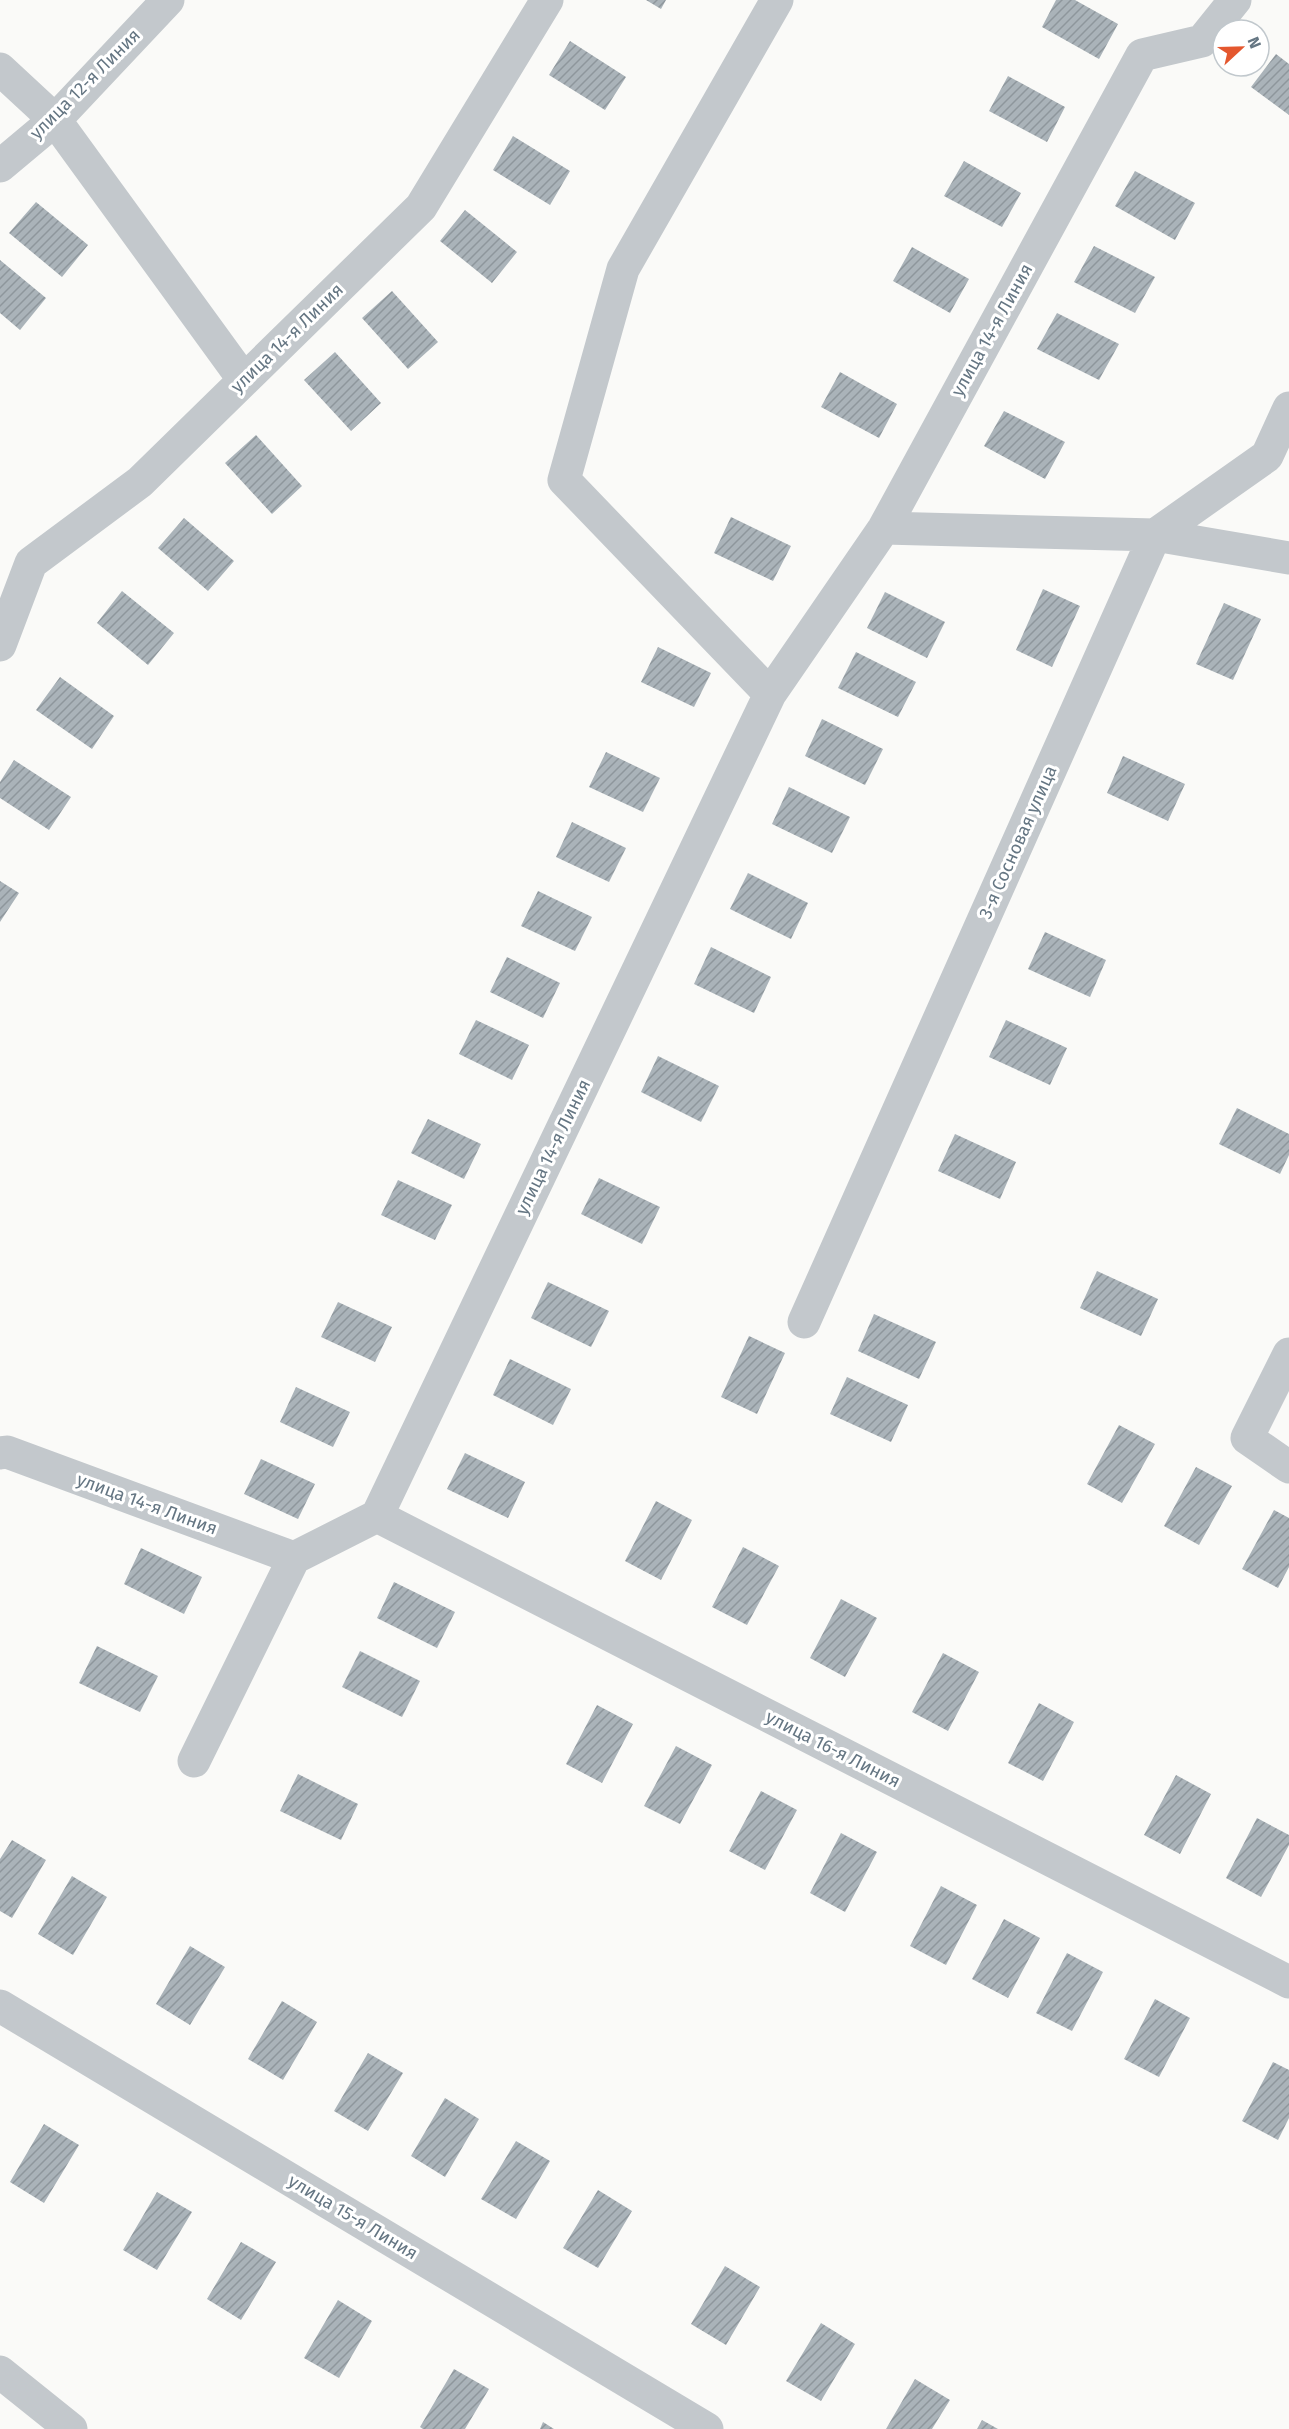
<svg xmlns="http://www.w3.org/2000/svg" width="1289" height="2429" font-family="'Fira Sans',sans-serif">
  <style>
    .building { fill: url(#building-hatch) }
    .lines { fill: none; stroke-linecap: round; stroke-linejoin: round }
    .minor { stroke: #c3c8cc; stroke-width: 33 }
    .labels { text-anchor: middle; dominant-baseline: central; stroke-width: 6; stroke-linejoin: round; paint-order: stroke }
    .street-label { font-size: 18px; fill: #657683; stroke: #fff }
  </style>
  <defs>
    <pattern id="building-hatch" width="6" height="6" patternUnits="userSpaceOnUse" patternTransform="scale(1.5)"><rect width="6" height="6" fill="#aab3b9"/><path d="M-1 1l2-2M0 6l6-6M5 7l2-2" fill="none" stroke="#8e969c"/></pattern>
  </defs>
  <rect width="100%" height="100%" fill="#fafaf8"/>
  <!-- building -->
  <path class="building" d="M646 0H666L661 9Z
    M1056 0H1075L1118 24 1099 59 1042 27Z
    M570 41 626 77 605 110 549 75Z
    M1276 54 1289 64V115L1251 87Z
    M1008 76 1065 107 1047 142 989 111Z
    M513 136 570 171 550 205 493 170Z
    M964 161 1021 193 1002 227 944 196Z
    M1135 171 1195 203 1175 240 1115 206Z
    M36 202 88 245 62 277 9 233Z
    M465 210 517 252 492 283 440 241Z
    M1094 246 1155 277 1135 313 1074 282Z
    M912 247 969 279 950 313 893 281Z
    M0 260 46 298 20 330 0 313Z
    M392 291 438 342 408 369 362 318Z
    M1057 313 1119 344 1099 380 1037 349Z
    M335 352 381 403 351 431 304 380Z
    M840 372 897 404 879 438 821 407Z
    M1004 411 1065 442 1045 479 984 446Z
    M256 435 302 486 272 514 225 463Z
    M731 517 791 546 773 581 714 553Z
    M184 518 234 561 208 591 158 548Z
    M1043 589 1080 606 1052 667 1016 650Z
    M122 591 174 633 148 665 97 623Z
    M885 592 945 622 927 658 867 628Z
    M1224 603 1261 619 1233 680 1196 664Z
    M658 647 711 673 694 707 641 682Z
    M856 652 916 682 898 717 838 688Z
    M60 677 114 716 92 749 36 710Z
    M822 719 883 749 865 785 805 756Z
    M606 752 660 778 643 812 589 787Z
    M1123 756 1185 784 1168 821 1107 793Z
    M14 760 71 797 49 830 0 798V782Z
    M789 787 850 817 832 853 772 824Z
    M572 822 626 848 609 882 556 857Z
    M748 873 808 903 791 939 730 909Z
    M0 881 19 893 0 922Z
    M538 891 592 917 575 951 521 926Z
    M1045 932 1106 960 1090 997 1028 969Z
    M711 947 771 977 754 1013 694 984Z
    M507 957 560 983 543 1018 490 992Z
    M476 1020 529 1045 512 1080 459 1054Z
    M1006 1020 1067 1048 1050 1085 989 1057Z
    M658 1056 719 1086 701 1122 641 1092Z
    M1237 1108 1289 1134V1155L1280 1174 1219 1144Z
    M428 1119 481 1144 464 1179 411 1153Z
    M955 1134 1016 1162 1000 1199 938 1171Z
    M599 1178 660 1207 642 1244 581 1214Z
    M398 1180 452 1205 435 1240 381 1215Z
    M1097 1271 1158 1299 1141 1336 1080 1308Z
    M548 1282 609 1311 591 1347 531 1318Z
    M338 1302 392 1327 375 1362 321 1337Z
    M874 1314 936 1342 919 1379 858 1351Z
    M749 1336 785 1353 757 1414 721 1397Z
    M510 1359 571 1389 553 1425 493 1395Z
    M847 1377 908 1405 891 1442 830 1414Z
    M296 1387 350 1412 333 1447 280 1422Z
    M1119 1425 1155 1444 1122 1503 1087 1484Z
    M465 1453 525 1482 508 1518 447 1489Z
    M261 1459 315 1484 298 1519 244 1494Z
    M1196 1467 1232 1486 1199 1545 1164 1526Z
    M656 1501 692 1520 661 1580 625 1561Z
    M1274 1510 1289 1518V1567L1278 1588 1242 1569Z
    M743 1547 779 1566 747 1625 712 1607Z
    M141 1548 202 1577 184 1614 124 1584Z
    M394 1582 455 1612 437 1648 377 1618Z
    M841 1599 877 1618 845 1677 810 1658Z
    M97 1646 158 1676 140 1712 79 1683Z
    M360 1651 420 1681 402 1717 342 1687Z
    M943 1653 979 1672 948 1731 912 1712Z
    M1039 1703 1074 1722 1043 1781 1008 1763Z
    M597 1705 633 1724 602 1783 566 1764Z
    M676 1746 712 1765 680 1824 644 1806Z
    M298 1774 358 1804 341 1840 280 1811Z
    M1176 1775 1211 1794 1180 1854 1144 1835Z
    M761 1791 797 1810 765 1870 729 1851Z
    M1257 1818 1289 1835V1845L1261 1897 1226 1878Z
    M841 1833 877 1852 845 1912 810 1893Z
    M12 1840 46 1860 12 1918 0 1911V1859Z
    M72 1876 107 1897 73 1955 38 1934Z
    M941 1886 977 1905 946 1965 910 1946Z
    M1004 1919 1040 1938 1008 1998 972 1979Z
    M190 1946 225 1967 190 2025 156 2004Z
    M1067 1953 1103 1972 1072 2031 1036 2013Z
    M1155 1999 1190 2018 1159 2077 1124 2059Z
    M282 2001 317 2022 283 2080 248 2059Z
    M368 2053 403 2073 368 2131 334 2111Z
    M1273 2062 1289 2070V2118L1278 2140 1242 2121Z
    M445 2098 479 2119 445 2177 411 2156Z
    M44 2124 79 2145 44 2203 10 2182Z
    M516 2141 550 2161 516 2219 481 2199Z
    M598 2190 632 2211 598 2268 563 2248Z
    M157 2192 192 2212 157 2270 123 2250Z
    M241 2242 276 2262 241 2320 207 2299Z
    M725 2266 760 2287 726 2345 691 2324Z
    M338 2300 372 2321 339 2378 304 2358Z
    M821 2323 855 2344 821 2401 786 2381Z
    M454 2369 489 2389 465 2429H423L420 2427Z
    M915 2379 950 2400 932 2429H886Z
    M982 2420 998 2429H977Z
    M543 2422 554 2429H540Z"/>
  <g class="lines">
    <!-- minor -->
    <path class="minor" d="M0 69 55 120 244 380
      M0 166 55 120 168 0
      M884 528 1155 535 1289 558
      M0 645 31 563 140 482 421 207 547 0
      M770 694 884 528 1142 55 1202 41 1235 0
      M804 1322 1155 535 1267 456 1289 408
      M1289 1354 1247 1438 1289 1467
      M0 1453 7 1452 294 1558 377 1516 770 694 564 480 623 269 777 0
      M377 1516 1289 1982
      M194 1761 294 1558
      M0 2006 707 2429
      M0 2372 71 2429"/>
  </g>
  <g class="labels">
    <!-- street labels -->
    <g class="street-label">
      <text transform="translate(85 84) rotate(-45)">улица 12-я Линия</text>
      <text transform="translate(992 330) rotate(-61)">улица 14-я Линия</text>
      <text transform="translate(287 338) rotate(-44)">улица 14-я Линия</text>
      <text transform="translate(1018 842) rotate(-66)">3-я Сосновая улица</text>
      <text transform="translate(553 1147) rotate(-64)">улица 14-я Линия</text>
      <text transform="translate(147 1504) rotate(20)">улица 14-я Линия</text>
      <text transform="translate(833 1749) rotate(27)">улица 16-я Линия</text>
      <text transform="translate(353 2217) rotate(31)">улица 15-я Линия</text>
    </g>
  </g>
  <!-- north arrow -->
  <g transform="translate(1241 48) rotate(68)"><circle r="28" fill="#ffffff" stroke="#c1c8cd" stroke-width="1.5"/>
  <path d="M0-4.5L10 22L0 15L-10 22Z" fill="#e4572e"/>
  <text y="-9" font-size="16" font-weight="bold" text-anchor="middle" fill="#657683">N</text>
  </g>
</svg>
